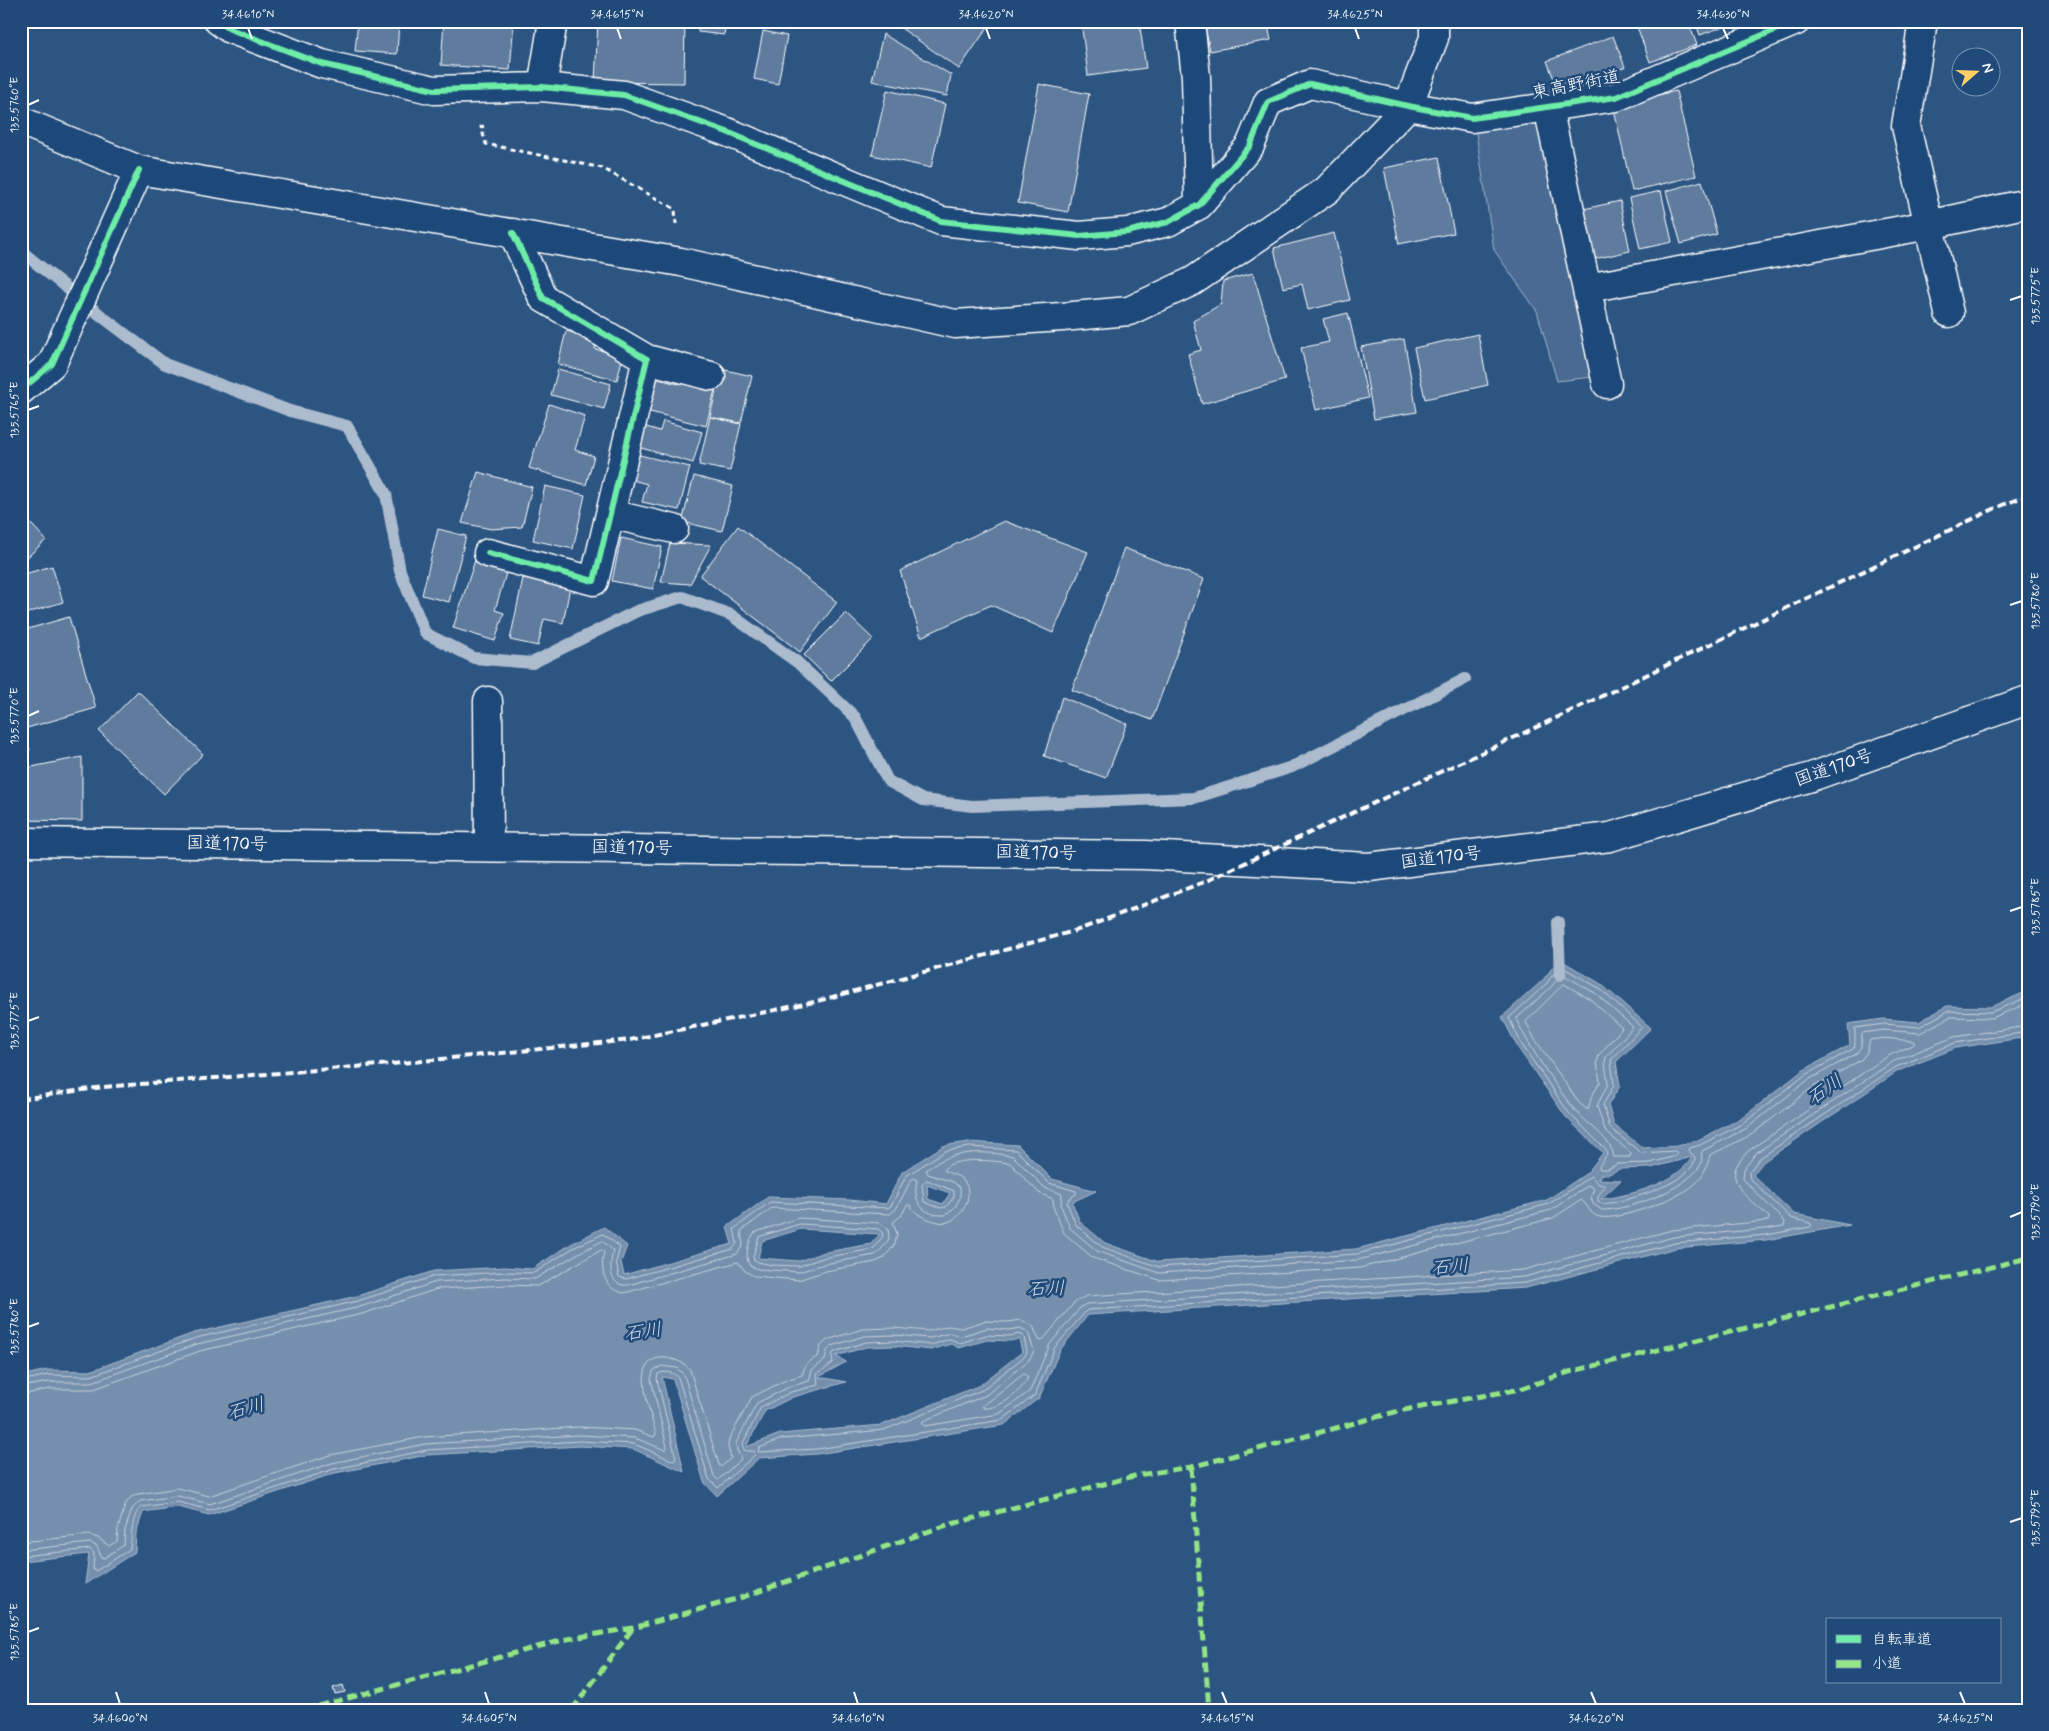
<svg xmlns="http://www.w3.org/2000/svg" width="2049" height="1731" font-family="Mynerve,'Klee One',sans-serif">
  <style>
    .green { fill: #486b92; stroke: #a4b5c8 }
    .water { fill: #748fad; stroke: #acbcce; fill-rule: evenodd }
    .lines { fill: none; stroke-linecap: round; stroke-linejoin: round }
    .shore { stroke: #c7d2de; stroke-width: 1 }
    .stream { stroke: #acbcce; stroke-width: 12 }
    .building { fill: #5e7c9f; stroke: #fff }
    .minor-casing { stroke: #fff; stroke-width: 31 }
    .tertiary-casing { stroke: #fff; stroke-width: 31 }
    .trunk-casing { stroke: #fff; stroke-width: 31 }
    .path { stroke: #fff; stroke-width: 3; stroke-dasharray: 5 4; stroke-linecap: butt }
    .minor { stroke: #1f4a7a; stroke-width: 28 }
    .tertiary { stroke: #1f4a7a; stroke-width: 28 }
    .trunk { stroke: #1f4a7a; stroke-width: 28 }
    .rail { stroke: #fff; stroke-width: 4; stroke-dasharray: 8 4; stroke-linecap: butt }
    .quiet { stroke: #94e586; stroke-width: 5; stroke-dasharray: 10 5; stroke-linecap: butt }
    .cycleway-casing { stroke: #1f4a7a; stroke-width: 9 }
    .cycleway { stroke: #6deda7; stroke-width: 6 }
    .ticks { fill: none; stroke: #fff; stroke-width: 2 }
    .labels { text-anchor: middle; dominant-baseline: central; stroke-width: 5; stroke-linejoin: round; paint-order: stroke }
    .street-label { font-size: 18px; fill: #fff; stroke: #1f4a7a }
    .water-label { font-size: 19px; font-style: italic; fill: #d5dde6; stroke: #1f4a7a }
    .neatline { fill: none; stroke: #fff; stroke-width: 2 }
    .ticks-label { font-size: 12px; text-anchor: middle; fill: #fff }
  </style>
  <rect width="100%" height="100%" fill="#2c5582"/>
  <filter id="ink" filterUnits="userSpaceOnUse"><feTurbulence type="fractalNoise" baseFrequency=".02" numOctaves="2"/><feDisplacementMap in="SourceGraphic" scale="10" xChannelSelector="R" yChannelSelector="G"/><feConvolveMatrix kernelMatrix="1 2 1 2 8 2 1 2 1" color-interpolation-filters="sRGB"/></filter>
  <g filter="url(#ink)">
    <!-- green -->
    <path class="green" d="M1546 109 1602 376 1557 381 1537 311 1494 250 1474 120Z"/>
    <!-- water -->
    <path class="water" d="M1559 959 1601 984 1651 1028 1616 1062 1620 1086 1608 1105 1614 1125 1643 1148 1678 1146 1698 1140 1742 1118 1802 1071 1850 1045 1848 1024 1883 1019 1919 1022 1947 1006 1990 1007 2028 991V1037L1956 1048 1898 1071 1763 1162 1753 1175 1794 1214 1850 1225 1766 1240 1676 1248 1526 1288 1088 1315 1060 1350 1039 1398 1004 1425 817 1454 759 1458 717 1496 704 1482 673 1379 662 1377 684 1472 633 1449 580 1446 427 1455 335 1473 209 1515 178 1507 143 1512 136 1533 135 1552 85 1584 89 1554 21 1561V1376L47 1370 90 1371 194 1333 357 1296 434 1271 505 1267 532 1269 571 1244 604 1227 627 1246 621 1262 624 1275 732 1244 727 1227 768 1197 850 1200 886 1204 902 1172 943 1146 968 1142 1018 1145 1052 1179 1096 1191 1072 1202 1080 1222 1105 1243 1159 1262 1356 1249 1547 1200 1587 1173 1603 1153 1566 1117 1518 1048 1502 1017 1543 980ZM1692 1157C1678 1183 1629 1196 1601 1199L1621 1180 1598 1179 1602 1174H1609L1619 1169 1651 1168ZM927 1185 950 1193 943 1204 928 1199ZM801 1229 879 1234V1235L871 1244 821 1253 799 1261 758 1258 762 1241ZM1019 1339 1022 1352 980 1385 882 1425 780 1434 746 1447 765 1411 793 1397 846 1382 819 1377 846 1362 836 1356 866 1347 894 1346 931 1350 951 1344 959 1348 987 1340 1010 1341Z"/>
    <g class="lines">
      <!-- shore -->
      <path class="shore" d="M1560 966 1599 988 1642 1027 1611 1060 1614 1085 1603 1105 1610 1128 1641 1153 1675 1151 1677 1153 1676 1156 1650 1163 1618 1164 1607 1169H1600L1599 1166 1607 1155 1606 1150 1569 1113 1522 1045 1509 1018 1546 984Z
        M1562 974 1595 993 1633 1027 1606 1057 1605 1063 1608 1084 1597 1106 1605 1131 1631 1153 1630 1157H1614C1610 1136 1586 1124 1573 1108 1552 1081 1532 1051 1517 1021V1018L1550 988Z
        M1564 984 1590 999 1622 1028 1599 1055 1597 1062 1600 1082 1591 1098 1588 1110 1580 1104 1534 1038 1526 1022Z
        M927 1180 954 1191V1197L946 1207 941 1208 924 1202 922 1185Z
        M799 1218 880 1223 888 1229 889 1239 880 1251 875 1255 824 1264 799 1272 758 1269 750 1266C744 1257 748 1242 754 1233Z
        M800 1224 878 1229 882 1232 883 1236 873 1249 823 1258 799 1266 771 1265 754 1261 753 1256 759 1237Z
        M1024 1374 1028 1377C1022 1392 999 1410 983 1408V1405L991 1400Z
        M21 1381 48 1375 91 1376 196 1338 358 1301 435 1276 505 1272 534 1273 573 1248 603 1234 620 1247 616 1262 619 1277 626 1279 733 1249 737 1243 734 1229 770 1202 888 1208 891 1206 906 1176 945 1151 969 1147 1016 1150 1049 1183 1076 1191V1194L1069 1199 1067 1203 1076 1225 1102 1247 1159 1267 1357 1254 1549 1204 1591 1176 1597 1183 1605 1186 1598 1196V1201L1602 1204C1623 1203 1696 1182 1695 1157L1689 1151 1690 1148 1700 1145 1744 1123 1805 1075 1853 1049 1855 1045V1028L1884 1024 1919 1027 1948 1011 1991 1012 2028 997
        M21 1387 49 1382H92L197 1344 360 1307 436 1282 505 1278 535 1279 577 1254 602 1241 613 1250C610 1263 607 1287 628 1285L737 1254 743 1245 741 1231 772 1208 890 1214 896 1209 911 1180 914 1178 917 1180C912 1202 923 1216 945 1215 955 1210 962 1199 960 1188L953 1182 928 1174 926 1170C953 1149 981 1151 1013 1156L1045 1188 1062 1194 1061 1206 1070 1228 1097 1251 1159 1273 1358 1260 1551 1210 1589 1185 1594 1189 1591 1196 1593 1204 1602 1210C1630 1210 1684 1190 1700 1166 1703 1161 1701 1156 1702 1151L1747 1128 1808 1080 1856 1054 1861 1047 1862 1033 1884 1030 1920 1033 1950 1017 1992 1018 2028 1003
        M21 1395 49 1389H94L200 1351 362 1314 437 1289 505 1285 538 1286 601 1250 604 1252C600 1269 604 1290 624 1293L738 1262 745 1271 754 1276 798 1280 826 1271 875 1262 884 1258 895 1244 897 1234 893 1222 901 1216 907 1205H910C915 1213 920 1216 928 1219 935 1221 941 1224 948 1222 964 1217 975 1193 963 1180 958 1175 951 1174 945 1171L944 1169C956 1156 993 1161 1010 1163L1039 1193 1053 1199 1054 1209 1064 1233 1093 1258 1159 1280 1360 1268 1553 1218 1581 1200C1588 1204 1589 1215 1600 1217 1619 1221 1679 1198 1694 1185 1703 1176 1707 1167 1710 1155L1751 1135 1813 1087 1861 1060 1867 1052 1870 1040 1884 1038 1913 1041 1915 1043 1913 1045 1888 1056 1748 1151C1744 1156 1739 1161 1736 1167 1728 1187 1757 1205 1769 1217L1768 1221 1672 1230 1523 1270 1086 1296 1074 1303 1042 1341 1039 1340 1033 1326 1021 1320 1008 1322 985 1321 961 1328 948 1326 929 1331 894 1328 863 1329 827 1340 821 1346 818 1356 806 1364 802 1375 786 1380 752 1397 729 1439 728 1447 731 1458 721 1467 719 1465 690 1370C684 1362 675 1359 665 1358 627 1355 652 1416 656 1434L654 1437 635 1430 580 1427 424 1437 330 1455 209 1496 178 1488 138 1494 131 1497 125 1505 118 1529 117 1541 109 1546 98 1538 89 1535 21 1542
        M21 1550 90 1543 97 1546 101 1557 104 1558 124 1545 125 1530 132 1509 140 1501 178 1496 210 1504 332 1463 425 1444 580 1435 635 1438 665 1450 667 1447 651 1379 653 1371 661 1366 677 1368 684 1375 714 1476 718 1480 741 1459 737 1450 736 1443 757 1403 789 1387 809 1381 812 1370 825 1360 827 1351 832 1346 864 1336 894 1335 930 1338 950 1333 961 1336 987 1328 1009 1330 1020 1328 1028 1332 1034 1351 1029 1360 986 1395 923 1421 922 1424 925 1426 999 1414 1030 1391 1050 1344 1080 1308 1086 1304 1524 1277 1674 1237 1765 1229 1784 1226 1785 1222 1743 1179 1744 1169 1756 1153 1894 1061 1954 1037 2028 1026
        M21 1556 90 1549 94 1553 93 1569 96 1571 130 1549C132 1536 131 1516 141 1507L178 1502 210 1510 334 1469 427 1450 580 1441 634 1444 674 1461 676 1458 657 1379 658 1374C664 1370 674 1373 678 1377L709 1479 718 1488 755 1455 754 1451H745L742 1445 761 1407 791 1392 818 1385 817 1374 833 1363 832 1356 834 1352 866 1342 894 1341 931 1345 950 1339 960 1343 986 1335 1009 1336 1019 1334 1024 1337 1027 1352 1025 1356 982 1390 884 1430 782 1439 759 1448 758 1452 817 1449 1002 1420 1035 1395 1055 1347 1087 1310 1525 1283 1675 1243 1766 1235 1810 1227 1812 1225 1810 1223 1791 1218 1750 1179 1749 1172 1760 1158 1896 1067 1955 1043 2028 1032"/>
      <!-- stream -->
      <path class="stream" d="M21 251 104 318 165 364 290 411 347 426 386 494 400 571 425 633 474 658 532 663 637 611 682 597 731 615 797 662 855 717 888 781 923 800 972 806 1194 798 1292 767 1465 679
        M1558 922 1560 975"/>
    </g>
    <!-- building -->
    <path class="building" d="M358 21H399L397 54 355 51Z
      M444 21H514L510 70 441 65Z
      M598 21H685L684 83 595 82Z
      M699 21H726L724 35 698 32Z
      M891 21H992L959 69Z
      M1081 21H1139L1146 68 1088 76Z
      M1204 21H1267L1271 40 1210 51Z
      M1635 21H1688L1697 45 1650 62Z
      M1695 21H1726L1728 25 1700 35Z
      M763 31 787 36 778 84 754 79Z
      M883 34 951 75 947 96 872 81Z
      M1613 36 1625 67 1559 92 1547 61Z
      M1039 84 1089 94 1068 212 1018 203Z
      M887 90 945 104 931 168 872 155Z
      M1676 91 1696 176 1632 191 1613 105Z
      M1439 157 1454 233 1399 244 1384 168Z
      M1702 181 1717 234 1681 244 1666 191Z
      M1661 191 1672 242 1640 249 1629 198Z
      M1620 201 1630 251 1594 259 1584 209Z
      M1334 233 1350 300 1308 310 1302 284 1283 288 1274 248Z
      M1253 273 1285 380 1202 404 1188 354 1201 350 1193 321 1221 304 1223 281Z
      M1348 313 1368 398 1316 410 1301 348 1329 342 1323 319Z
      M566 331 597 339 595 349 623 356 617 380 558 364Z
      M1478 334 1488 385 1425 399 1414 348Z
      M1404 339 1417 412 1374 419 1361 347Z
      M558 369 611 384 604 409 551 395Z
      M721 369 752 376 741 423 710 417Z
      M649 377 679 384 680 377 716 386 706 426 642 410Z
      M549 404 585 416 575 450 594 456 586 485 529 468Z
      M710 417 741 424 730 471 699 465Z
      M663 421 702 432 693 463 631 445 636 424 660 431Z
      M631 453 690 467 679 510 642 502 647 484 625 478Z
      M478 472 532 487 522 527 491 529 462 523Z
      M694 476 733 486 722 531 682 522Z
      M545 486 585 495 573 549 533 540Z
      M21 513 46 540 21 563Z
      M1004 521 1088 552 1053 633 991 605 921 637 900 571Z
      M738 526 837 602 800 652 700 576Z
      M438 529 466 536 449 602 422 595Z
      M621 538 662 547 653 589 612 581Z
      M670 543 711 545 690 584 661 582Z
      M1124 548 1204 579 1152 720 1072 690Z
      M475 560 507 570 495 610 504 613 495 641 453 628Z
      M52 566 63 602 21 615V575Z
      M523 578 570 587 563 623 544 619 538 646 510 640Z
      M846 613 873 639 831 681 804 655Z
      M69 617 96 708 27 728 21 709V631Z
      M138 691 203 754 164 794 99 731Z
      M1062 697 1127 724 1106 778 1044 756Z
      M21 728 30 750 21 753Z
      M82 757V821L21 820V769Z
      M343 1685 345 1692 335 1694 333 1688Z"/>
    <g class="lines">
      <!-- minor casing -->
      <g class="minor-casing">
        <path id="minor" d="M219 21 230 29 322 64 434 90 542 87 624 95 727 132 941 221 1079 236 1127 232 1168 222 1199 205 1250 146 1268 102 1310 84 1408 106 1472 118 1616 97 1796 21
          M1190 21 1196 77 1199 205
          M1923 21 1906 126 1949 313
          M542 87 553 21
          M1548 107 1607 384
          M1587 288 1929 225 2028 203
          M647 359 711 376
          M610 514 674 529
          M488 553 594 581 647 359 543 298 513 233
          M488 701 489 847"/>
      </g>
      <!-- tertiary casing -->
      <g class="tertiary-casing">
        <path id="tertiary" d="M21 121 139 170 681 262 955 324 1062 317 1129 311 1193 281 1327 190 1408 106 1434 38V21
          M21 390 52 364 139 170"/>
      </g>
      <!-- trunk casing -->
      <g class="trunk-casing">
        <path id="trunk" d="M21 842 1145 855 1369 867 1610 837 1811 777 2028 700"/>
      </g>
      <!-- path -->
      <path class="path" d="M484 126 481 127 486 144 602 168 675 209 676 224"/>
      <!-- minor -->
      <use href="#minor" class="minor"/>
      <!-- tertiary -->
      <use href="#tertiary" class="tertiary"/>
      <!-- trunk -->
      <use href="#trunk" class="trunk"/>
      <!-- rail -->
      <path class="rail" d="M21 1099 103 1087 392 1064 630 1040 814 1002 1078 930 1204 882 1556 718 1998 507 2028 495"/>
      <!-- quiet -->
      <path class="quiet" d="M1191 1467 1209 1710
        M304 1710 567 1639 633 1628 740 1598 944 1526 1138 1475 1191 1467 1399 1411 1520 1389 1569 1372 2028 1258
        M572 1710 633 1628"/>
      <!-- cycleway casing -->
      <g class="cycleway-casing">
        <path id="cycleway" d="M219 21 230 29 322 64 434 90 542 87 624 95 727 132 941 221 1079 236 1127 232 1168 222 1199 205 1250 146 1268 102 1310 84 1408 106 1472 118 1616 97 1796 21
          M21 390 52 364 139 170
          M488 553 594 581 647 359 543 298 513 233"/>
      </g>
      <!-- cycleway -->
      <use href="#cycleway" class="cycleway"/>
    </g>
  </g>
  <!-- ticks -->
  <path class="ticks" d="M248 28 252 39M617 28 621 39M986 28 990 39M1355 28 1359 39M1723 28 1728 39M28 105 39 100M2010 300 2022 296M28 410 39 406M2010 605 2022 601M28 716 39 711M2010 911 2022 907M28 1021 39 1017M2010 1217 2022 1212M28 1327 39 1323M2010 1522 2022 1518M28 1632 39 1628M116 1692 120 1704M485 1692 489 1704M854 1692 858 1704M1222 1692 1227 1704M1591 1692 1596 1704M1960 1692 1965 1704"/>
  <g class="labels">
    <!-- street labels -->
    <g class="street-label">
      <text transform="translate(1576 85) rotate(-11)">東高野街道</text>
      <text transform="translate(1834 768) rotate(-19)">国道170号</text>
      <text transform="translate(227 844) rotate(1)">国道170号</text>
      <text transform="translate(632 848) rotate(1)">国道170号</text>
      <text transform="translate(1036 853) rotate(1)">国道170号</text>
      <text transform="translate(1441 858) rotate(-7)">国道170号</text>
    </g>
    <!-- water labels -->
    <g class="water-label">
      <text transform="translate(1825 1090) rotate(-35)">石川</text>
      <text transform="translate(1450 1267) rotate(-5)">石川</text>
      <text transform="translate(1046 1289) rotate(-2)">石川</text>
      <text transform="translate(643 1332) rotate(-8)">石川</text>
      <text transform="translate(246 1409) rotate(-15)">石川</text>
    </g>
  </g>
  <!-- margin -->
  <rect width="2049" height="1731" fill="none" stroke="#1f4a7a" stroke-width="55"/>
  <!-- legend -->
  <rect x="1826" y="1618" width="175" height="65" fill="#1f4a7a" stroke="#7992af"/>
  <rect x="1836" y="1635" width="25" height="8" fill="#6deda7" stroke="#7992af"/>
  <text x="1872" y="1644" font-size="15" fill="#ffffff">自転車道</text>
  <rect x="1836" y="1660" width="25" height="8" fill="#94e586" stroke="#7992af"/>
  <text x="1872" y="1668" font-size="15" fill="#ffffff">小道</text>
  <!-- north arrow -->
  <g transform="translate(1976 72) rotate(70)"><circle r="24" fill="#1f4a7a" stroke="#7992af"/>
  <path d="M0-4L9 19L0 12L-9 19Z" fill="#ffd166"/>
  <text y="-8" font-size="14" font-weight="bold" text-anchor="middle" fill="#ffffff">N</text>
  </g>
  <rect x="28" y="28" width="1994" height="1676" class="neatline"/>
  <g class="ticks-label">
    <text x="248" y="18">34.4610°N</text>
    <text x="617" y="18">34.4615°N</text>
    <text x="986" y="18">34.4620°N</text>
    <text x="1355" y="18">34.4625°N</text>
    <text x="1723" y="18">34.4630°N</text>
    <text transform="translate(14 105) rotate(-90)" y="4">135.5760°E</text>
    <text transform="translate(2035 296) rotate(-90)" y="4">135.5775°E</text>
    <text transform="translate(14 410) rotate(-90)" y="4">135.5765°E</text>
    <text transform="translate(2035 601) rotate(-90)" y="4">135.5780°E</text>
    <text transform="translate(14 716) rotate(-90)" y="4">135.5770°E</text>
    <text transform="translate(2035 907) rotate(-90)" y="4">135.5785°E</text>
    <text transform="translate(14 1021) rotate(-90)" y="4">135.5775°E</text>
    <text transform="translate(2035 1212) rotate(-90)" y="4">135.5790°E</text>
    <text transform="translate(14 1327) rotate(-90)" y="4">135.5780°E</text>
    <text transform="translate(2035 1518) rotate(-90)" y="4">135.5795°E</text>
    <text transform="translate(14 1632) rotate(-90)" y="4">135.5785°E</text>
    <text x="120" y="1722">34.4600°N</text>
    <text x="489" y="1722">34.4605°N</text>
    <text x="858" y="1722">34.4610°N</text>
    <text x="1227" y="1722">34.4615°N</text>
    <text x="1596" y="1722">34.4620°N</text>
    <text x="1965" y="1722">34.4625°N</text>
  </g>
</svg>
